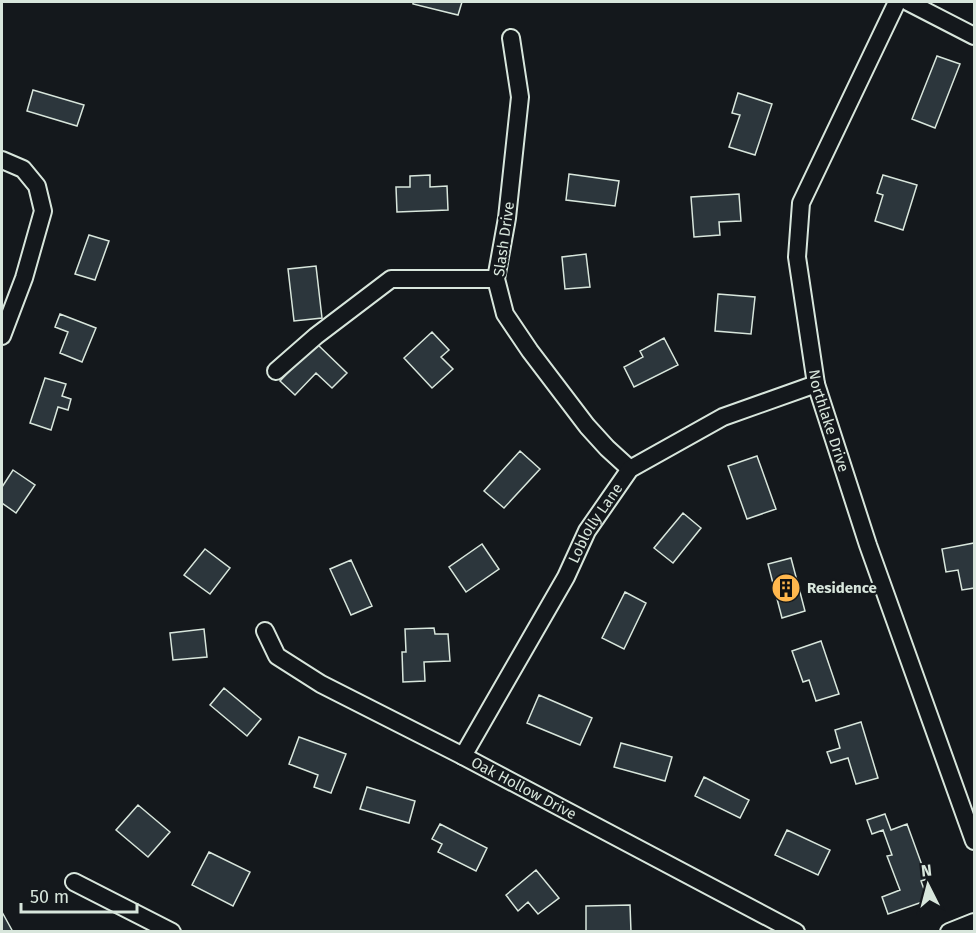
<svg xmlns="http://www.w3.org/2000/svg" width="976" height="933" font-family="'Fira Sans',sans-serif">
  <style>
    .building { fill: #2c363c; stroke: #d8e6dc; stroke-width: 1.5 }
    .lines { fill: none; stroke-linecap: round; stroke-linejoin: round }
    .minor-casing { stroke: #d8e6dc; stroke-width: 20 }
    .minor { stroke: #14181c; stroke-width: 16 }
    .labels { text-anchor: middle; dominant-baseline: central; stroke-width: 4.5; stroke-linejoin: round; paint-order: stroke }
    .street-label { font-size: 15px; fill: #d8e6dc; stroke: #14181c }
    .poi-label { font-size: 15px; font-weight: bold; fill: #d8e6dc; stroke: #14181c; text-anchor: start }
  </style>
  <rect width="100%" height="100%" fill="#14181c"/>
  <!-- building -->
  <path class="building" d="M413 2H462L458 15 413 4Z
    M937 56 960 64 935 128 912 119Z
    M33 90 84 105 77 126 27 111Z
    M738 93 772 104 755 155 729 147 740 115 732 113Z
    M569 174 619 181 615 206 566 200Z
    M430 175V187L447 186 448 210 397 212 396 187H410V176Z
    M883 175 917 185 903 230 875 221 883 195 877 193Z
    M739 194 741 221 719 222 720 235 694 237 691 197Z
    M89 235 109 241 95 280 75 274Z
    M586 254 590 287 565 289 562 257Z
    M316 266 322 318 294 321 288 269Z
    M718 294 755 297 751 334 715 331Z
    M60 314 96 328 82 362 60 353 68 332 55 327Z
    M432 332 449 350 441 357 453 369 432 388 404 358Z
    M664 338 678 365 634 387 624 367 643 357 640 351Z
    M316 343 347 373 332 388 316 373 295 395 280 381Z
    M45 378 66 384 62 396 71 399 68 410 58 407 51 430 30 423Z
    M520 451 540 469 504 508 484 491Z
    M757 456 776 509 747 519 728 466Z
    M13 470 35 485 16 513 2 503V487Z
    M683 513 701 528 673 563 654 548Z
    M974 543V588L962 590 958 570 946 572 942 549Z
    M482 544 499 569 466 592 449 567Z
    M205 549 230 568 210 594 184 575Z
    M791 558 805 611 782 618 768 564Z
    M351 560 372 606 351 615 330 569Z
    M625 592 646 603 624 649 602 638Z
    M434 628 435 634H448L450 661 424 662 425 681 403 682 402 652H406L405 629Z
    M204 629 207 657 173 660 170 633Z
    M821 641 839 694 816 701 809 680 803 682 792 651Z
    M224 688 261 719 247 736 210 705Z
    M539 695 592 718 580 745 527 723Z
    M861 722 878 778 856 784 848 758 831 763 827 752 840 748 835 730Z
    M299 737 346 754 331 793 314 787 318 775 289 764Z
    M621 743 672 757 665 781 614 767Z
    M704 777 749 800 740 818 695 796Z
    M367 787 415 801 409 823 360 809Z
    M138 805 170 832 148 857 116 830Z
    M885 814 891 830 907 824 927 879 921 881 928 900 888 914 882 897 900 890 887 856 892 855 883 830 872 834 867 820Z
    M440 824 487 848 476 871 438 852 442 844 432 839Z
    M787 830 830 850 818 875 775 855Z
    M209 852 250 872 233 906 192 885Z
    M536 870 559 898 538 914 528 902 518 911 506 895Z
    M630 905 631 932H586V906Z
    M2 912 13 932H2Z"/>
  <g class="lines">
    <!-- minor casing -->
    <g class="minor-casing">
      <g id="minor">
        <path id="s1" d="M897 2 801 203 797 257 816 384 868 545 974 841"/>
        <path d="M908 2 974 36"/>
        <path d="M511 38 520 97 507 218 496 279 505 314 530 351 587 426 607 448 630 469"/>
        <path d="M2 160 23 169 37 186 43 211 24 278 2 336"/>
        <path d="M276 371 316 336 391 279H496"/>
        <path id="s2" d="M265 631 277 656 321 684 463 756 796 932"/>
        <path id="s3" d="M463 756 566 577 587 531 630 469 723 417 816 384"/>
        <path d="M74 882 172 932"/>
        <path d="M949 932 974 922"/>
      </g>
    </g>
    <!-- minor -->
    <use href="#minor" class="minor"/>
  </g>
  <!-- icons -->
  <defs>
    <g id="building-disc" transform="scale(1.5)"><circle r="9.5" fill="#ffb74d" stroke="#14181c"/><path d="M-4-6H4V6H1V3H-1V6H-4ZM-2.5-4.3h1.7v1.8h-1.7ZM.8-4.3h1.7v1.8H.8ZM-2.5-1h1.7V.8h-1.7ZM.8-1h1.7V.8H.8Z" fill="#111"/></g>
  </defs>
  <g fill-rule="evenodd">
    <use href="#building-disc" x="786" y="588"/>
  </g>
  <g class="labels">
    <!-- street labels -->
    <g class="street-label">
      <text transform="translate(504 239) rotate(-82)">Slash Drive</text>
      <text stroke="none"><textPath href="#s1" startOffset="444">Northlake Drive</textPath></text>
      <text stroke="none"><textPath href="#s3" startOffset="268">Loblolly Lane</textPath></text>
      <text stroke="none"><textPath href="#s2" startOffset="308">Oak Hollow Drive</textPath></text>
    </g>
    <!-- poi labels -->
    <g class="poi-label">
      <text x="807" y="588">Residence</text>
    </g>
  </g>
  <!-- border -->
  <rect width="976" height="933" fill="none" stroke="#d8e6dc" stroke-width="6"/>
  <!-- north arrow -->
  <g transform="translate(928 885) rotate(354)" stroke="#14181c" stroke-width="4.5" paint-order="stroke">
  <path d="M0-4.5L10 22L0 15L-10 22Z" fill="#d8e6dc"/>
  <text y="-9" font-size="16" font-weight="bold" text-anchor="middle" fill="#d8e6dc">N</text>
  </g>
  <!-- scale -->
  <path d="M21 903v9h116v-9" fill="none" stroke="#d8e6dc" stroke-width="3"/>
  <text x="30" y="903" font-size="18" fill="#d8e6dc" stroke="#14181c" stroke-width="4.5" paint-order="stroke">50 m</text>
</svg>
